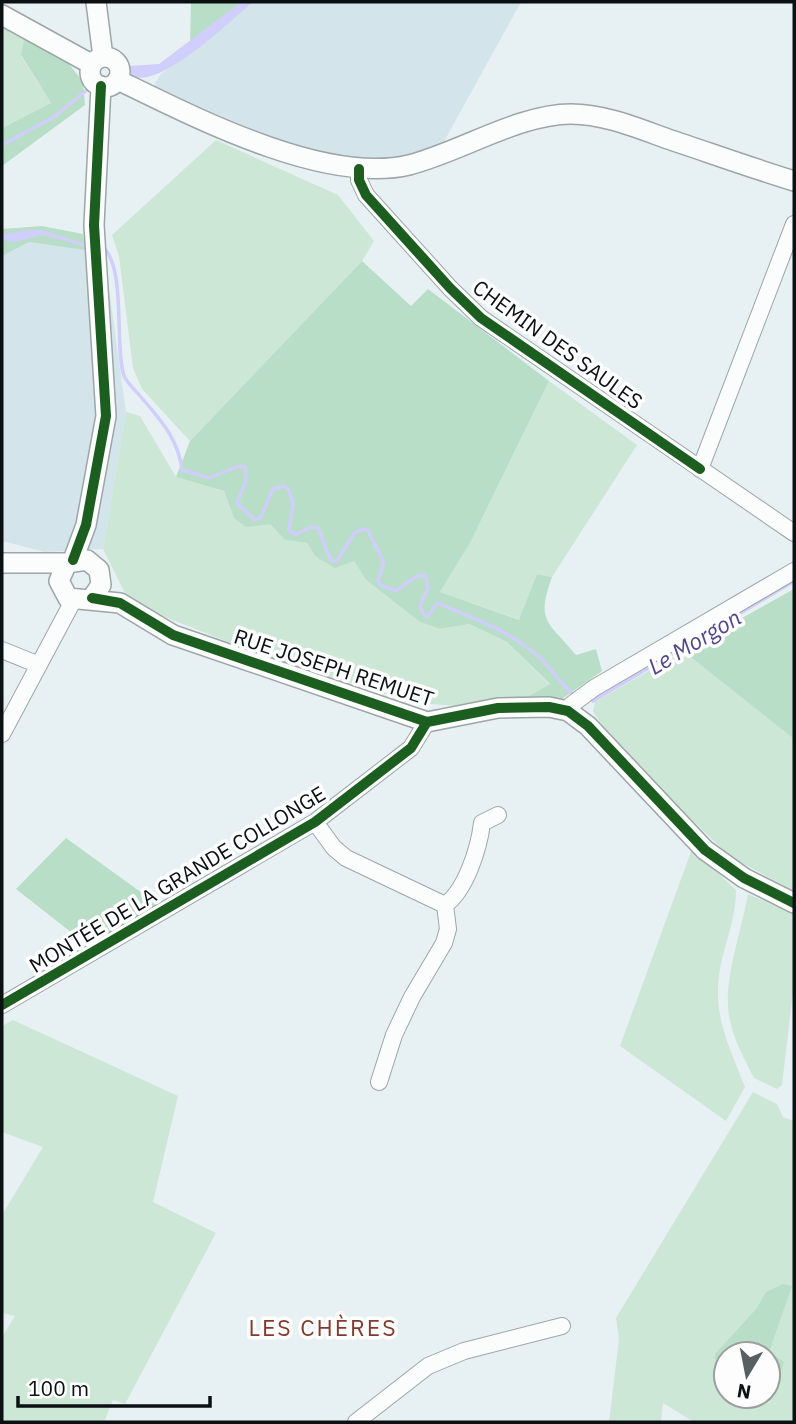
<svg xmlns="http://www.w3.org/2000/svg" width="796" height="1424" font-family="'IBM Plex Sans',sans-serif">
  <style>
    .built { fill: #d3e5ea }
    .green { fill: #cce7d6; fill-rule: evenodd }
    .forest { fill: #b9dec7 }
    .water { fill: #d0cefa }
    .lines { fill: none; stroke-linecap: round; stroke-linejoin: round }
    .stream { stroke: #d0cefa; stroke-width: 3.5 }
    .minor-casing { stroke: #9da5a7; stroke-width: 18 }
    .tertiary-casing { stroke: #9da5a7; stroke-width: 22 }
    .minor { stroke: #fbfdfd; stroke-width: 16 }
    .tertiary { stroke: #fbfdfd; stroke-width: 19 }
    .cycleway-casing { stroke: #fdfdfd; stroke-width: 15 }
    .cycleway { stroke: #1b5e20; stroke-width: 10 }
    .labels { text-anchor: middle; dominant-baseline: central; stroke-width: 7; stroke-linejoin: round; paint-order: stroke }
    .street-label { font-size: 21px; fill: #0b1113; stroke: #fdfdfd }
    .water-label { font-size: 23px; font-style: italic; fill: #53468f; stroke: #fdfdfd }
    .neighbourhood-label { font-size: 23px; letter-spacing: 2px; fill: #813a2e; stroke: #fdfdfd }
  </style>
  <rect width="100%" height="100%" fill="#e7f1f4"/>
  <!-- built -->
  <path class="built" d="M253 2H521L441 147 403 159 358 165 306 154 153 87 160 75Z
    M29 242 104 252 126 412 103 549 45 552 2 541V256Z"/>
  <!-- green -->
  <path class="green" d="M2 26 24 39 21 56 51 103 2 128Z
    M216 140 338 195 374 241 362 261 190 441 142 389 133 368 119 256 112 235Z
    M549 381 637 445 552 577 537 574 520 620 440 592 470 543Z
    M126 412 140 416 176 477 224 491 234 518 270 524 285 540 307 543 315 556 354 561 366 580 420 622 440 629 469 624 507 642 550 685 519 702 474 707 430 704 386 694 254 652 155 613 125 593 103 549Z
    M683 651 794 739V891L731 857 675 804 603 727 593 711 595 702Z
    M692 849 736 890C736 921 723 946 719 976 713 1016 731 1051 745 1087L726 1121 620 1046Z
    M748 894 794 914V983L782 1085 777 1089 754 1078C743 1056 729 1032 728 1006 726 973 742 928 748 894Z
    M13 1020 178 1096 153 1202 216 1233 125 1404 113 1400 104 1422H2V1337L15 1316 2 1313V1215L43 1147 2 1132V1026Z
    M753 1092 777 1104 783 1117 794 1121V1422H694L663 1403 661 1422H609L619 1339 616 1318ZM726 1354H768V1396H726Z"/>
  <!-- forest -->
  <path class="forest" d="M191 2H241L190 43Z
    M24 39 69 64 83 82 85 105 2 166V128L51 103 21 55Z
    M42 226 83 234 85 250 29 242 2 256V229Z
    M362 261 411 306 428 289 549 381 470 543 440 592 519 620 537 574 552 577C536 622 547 620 576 655L596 649 602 671 559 701 519 702 550 684 507 642 469 624 440 629 420 622 366 580 354 561 335 568 315 556 307 543 285 540 270 524 246 527 234 518 224 491 176 477 190 441Z
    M794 589V739L683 651Z
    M66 838 160 906 86 944 16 889Z
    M783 1284 792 1286 769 1352 784 1362 780 1373 768 1378V1354H726V1372L716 1370 715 1354 757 1308 766 1292Z"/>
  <!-- water -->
  <path class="water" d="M241 2H253C231 20 160 90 132 76L129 66 159 64Z
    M28 230H42L86 244V247L43 235 16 242 2 240V234Z"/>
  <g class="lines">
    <!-- stream -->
    <path class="stream" d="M2 145 54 117 88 89
      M102 246C127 267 114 346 124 376 127 383 136 391 141 397 160 419 179 440 182 470L209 478 239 466 245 467 246 481 237 503 255 520 261 517 273 489 284 486 289 490 293 504 289 530 295 535 311 527 318 528 331 561H337L355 532 367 529 384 562 378 580 380 585 396 591 417 576 425 575 428 588 420 607 424 615 428 616 437 603C473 618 508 630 538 656 552 668 559 684 575 695
      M593 701 794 581"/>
    <!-- minor casing -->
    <g class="minor-casing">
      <path id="minor" d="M359 169V180L366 195 450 288 481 318 794 533
        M700 469 794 224
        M2 650 39 665
        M568 711 571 705 594 688 794 571
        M2 734 73 601
        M315 822 334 848 346 858 445 905 448 929 444 943 412 997 394 1035 379 1082
        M445 905C466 890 479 848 482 823L498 815
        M2 1005 315 822 411 748 427 722
        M356 1422 428 1366 464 1351 562 1326"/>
    </g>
    <!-- tertiary casing -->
    <g class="tertiary-casing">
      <path id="tertiary" d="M96 2 103 57
        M2 15 91 64
        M90 72a15 15 0 1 1 30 0a15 15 0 1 1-30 0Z
        M118 80C194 117 325 185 409 165 460 152 519 114 571 114 604 114 637 128 668 139 710 153 752 168 794 181
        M73 560 86 525 106 416 94 225 101 86
        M2 563H67
        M92 598 101 585 99 570 87 560 67 563 59 581 68 598 120 603 173 635 427 722 498 708 549 707 568 711 588 726 705 850 744 878 794 903"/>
    </g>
    <!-- minor -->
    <use href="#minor" class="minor"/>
    <!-- tertiary -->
    <use href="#tertiary" class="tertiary"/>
    <!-- cycleway casing -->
    <g class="cycleway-casing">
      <path id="cycleway" d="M359 169V180L366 195 450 288 481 318 700 469
        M73 560 86 525 106 416 94 225 101 86
        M92 598 120 603 173 635 427 722 498 708 549 707 568 711 588 726 705 850 744 878 794 903
        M2 1005 315 822 411 748 427 722"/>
    </g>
    <!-- cycleway -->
    <use href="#cycleway" class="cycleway"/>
  </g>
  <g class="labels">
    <!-- street labels -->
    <g class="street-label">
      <text transform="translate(558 344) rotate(36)">CHEMIN DES SAULES</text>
      <text transform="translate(334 667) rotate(18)">RUE JOSEPH REMUET</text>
      <text transform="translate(177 879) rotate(-31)">MONTÉE DE LA GRANDE COLLONGE</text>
    </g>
    <!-- water labels -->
    <g class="water-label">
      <text transform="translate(694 641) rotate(-31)">Le Morgon</text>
    </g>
    <!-- neighbourhood labels -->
    <g class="neighbourhood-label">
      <text x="323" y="1327">LES CHÈRES</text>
    </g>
  </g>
  <!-- border -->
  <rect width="796" height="1424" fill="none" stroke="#0b1113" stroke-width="7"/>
  <!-- north arrow -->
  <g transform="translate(747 1375) rotate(190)"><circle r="33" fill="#fdfdfd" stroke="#9c9f9f" stroke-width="2"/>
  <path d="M0-5L12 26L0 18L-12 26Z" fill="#585f62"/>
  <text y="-10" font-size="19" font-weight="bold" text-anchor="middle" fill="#0b1113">N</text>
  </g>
  <!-- scale -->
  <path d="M18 1396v10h192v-10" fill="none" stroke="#0b1113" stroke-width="3.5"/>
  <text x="28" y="1396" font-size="21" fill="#0b1113" stroke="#fdfdfd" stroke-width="5" paint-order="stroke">100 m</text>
</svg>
